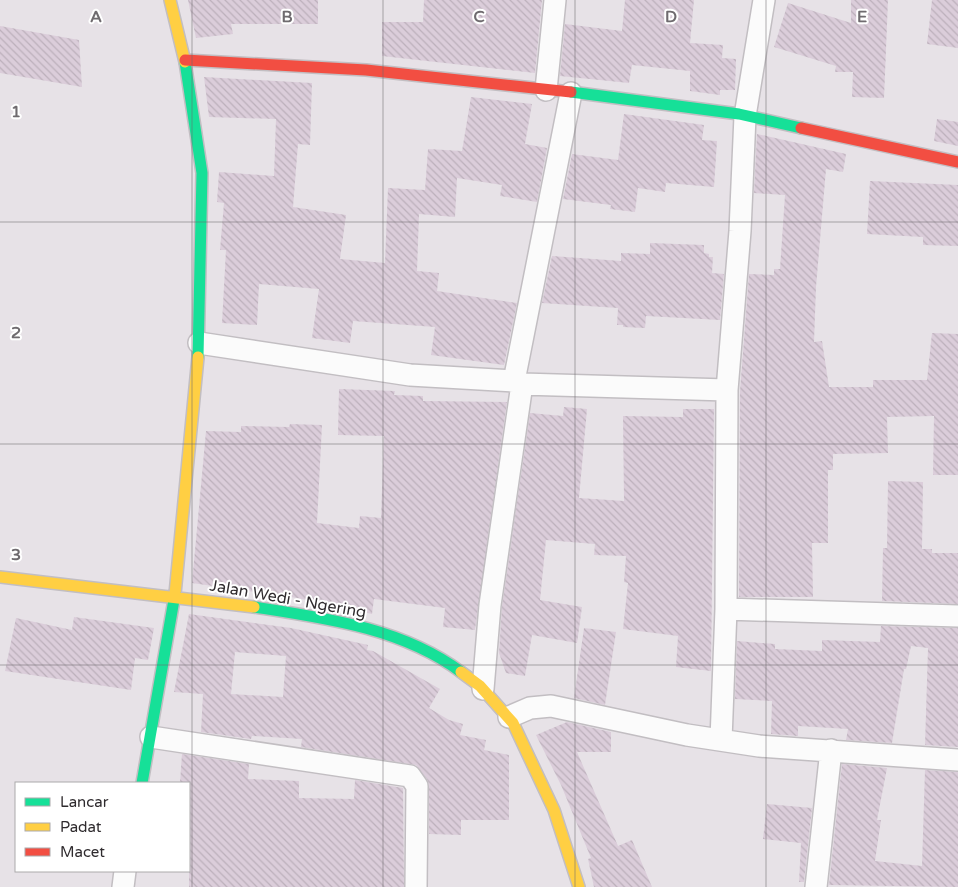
<svg xmlns="http://www.w3.org/2000/svg" width="958" height="887" font-family="'Varela Round',sans-serif">
  <style>
    .building { fill: url(#building-back-hatch); fill-rule: evenodd }
    .lines { fill: none; stroke-linecap: round; stroke-linejoin: round }
    .street-casing { stroke: #c2bec2; stroke-width: 24 }
    .fast-casing { stroke: #c2bec2; stroke-width: 14 }
    .slow-casing { stroke: #c2bec2; stroke-width: 14 }
    .jam-casing { stroke: #c2bec2; stroke-width: 14 }
    .street { stroke: #fbfbfb; stroke-width: 21 }
    .fast { stroke: #16e098; stroke-width: 11 }
    .slow { stroke: #ffcf43; stroke-width: 11 }
    .jam { stroke: #f24e42; stroke-width: 11 }
    .grid { fill: none; stroke: #6f6b6f; stroke-width: 1; stroke-opacity: 0.55 }
    .labels { text-anchor: middle; dominant-baseline: central; stroke-width: 4; stroke-linejoin: round; paint-order: stroke }
    .street-label { font-size: 16px; fill: #2f2b2e; stroke: #fff }
    .grid-label { font-size: 16px; text-anchor: middle; font-weight: bold; fill: #6f6b6f; stroke: #fff; stroke-width: 4; stroke-linejoin: round; paint-order: stroke }
  </style>
  <defs>
    <pattern id="building-back-hatch" width="6" height="6" patternUnits="userSpaceOnUse" patternTransform="scale(1.25)"><rect width="6" height="6" fill="#dbcdda"/><path d="M-1 5l2 2M0 0l6 6M5-1l2 2" fill="none" stroke="#bcb0bb"/></pattern>
  </defs>
  <rect width="100%" height="100%" fill="#e7e2e7"/>
  <!-- building -->
  <path class="building" d="M188 0H318V24H231L233 34 196 38Z
    M424 0H542L535 73 382 56V22H423Z
    M625 0H694L690 43 723 45 722 58 736 59 735 90H720V95L690 91V71L632 65 629 83 560 76 565 24 622 31Z
    M851 0H888L884 98 852 97 853 72H835L836 66 774 47 788 3 851 23Z
    M932 0H958V48L927 44Z
    M0 26 79 40 82 87 0 73Z
    M204 77 312 83 310 145 298 144 293 207 346 215 340 259 385 263 388 188 425 190 428 149 462 151 471 97 532 104 525 144 547 148 537 202 500 196 502 185 457 178 455 217 419 214 417 271 439 273 437 291 517 303 504 365 431 355 435 327 353 321 350 343 312 338 319 289 259 284 257 325 222 323 226 250H220L224 203 217 202 219 172 274 176 276 119 209 117Z
    M624 114 704 125 702 140 717 141 714 187 666 183 665 192 638 188 635 212 610 209 611 205 563 199 572 154 618 160Z
    M937 119 958 122V146L934 141Z
    M757 134 846 154 843 172 826 169 816 287 814 342 822 341 829 387H873V380H927L932 333 958 334V475H933L934 416 887 417 888 453 833 454V470H828V543H812L813 597H739L740 391 749 274 774 275V269H780L785 195 754 193Z
    M870 181 958 185V246L923 245V237L867 234Z
    M650 243 704 245V253L709 254V257H713L712 273 724 274 720 320 646 316 645 328 623 327V325H617L618 308 542 303 552 256 621 261V253L650 254Z
    M339 389 395 391 394 395 423 396V401L507 402 475 630 443 627 445 608 374 599 372 614 297 598 192 583 206 431 241 432V426L289 427 290 424 322 425 317 523 359 528 360 516 381 518 384 436 338 435Z
    M564 407 587 409 579 498 624 501 623 416 683 417V409H714L711 671 676 667 678 636 623 629 628 583 624 582 626 556 594 555 595 544 546 540 540 600 582 607 577 643 532 635 525 676 506 673 499 653 502 606 530 413 563 416Z
    M888 481 923 482 922 549H932V553H958V604L882 601 883 548H887Z
    M189 614 291 628 368 645 367 650 373 651 440 689 429 708 449 720 463 724 460 735 486 740 484 750 509 755V820H461V835L429 834V786L427 779 416 765 301 747 302 739 252 736 251 739 201 732 203 694 174 692ZM235 652 286 656 283 697 231 694Z
    M74 617 154 628 148 660 135 658 131 690 5 671 16 618 72 630Z
    M881 626 958 628V747L925 745 928 648 911 646 906 669H904L892 743 846 740 848 729 798 726V736L771 734 772 701 735 699 737 641 775 644V649L822 651V640L880 642Z
    M584 628 616 632 605 705 574 698Z
    M567 722 611 732V752H577L618 846 632 840 652 887H594L588 859 591 858 561 785 536 735Z
    M182 754 249 764 248 779 299 781V798L354 799 355 780 403 788 404 887H189V783H180Z
    M842 764 887 768 877 820H881L875 861 922 866 925 770 958 772V887L829 885Z
    M767 804 812 808 804 882H799L801 843 763 839Z"/>
  <g class="lines">
    <!-- street casing -->
    <g class="street-casing">
      <path id="street" d="M546 90 555 0
        M199 343 410 375 514 381 522 384 727 390
        M514 381 571 93
        M726 609 958 616
        M483 689 490 605 522 384
        M509 717 530 708 551 706 687 735 759 746 958 760
        M151 737 410 776 417 786 416 887
        M721 740 726 609 727 390 740 231 745 116 764 0
        M123 887 125 871
        M816 887 831 750"/>
    </g>
    <!-- fast casing -->
    <g class="fast-casing">
      <path id="fast" d="M185 62 202 173 198 357
        M571 92 739 114 801 128
        M254 607C325 618 402 628 461 672
        M142 783 175 594"/>
    </g>
    <!-- slow casing -->
    <g class="slow-casing">
      <path id="slow" d="M170 0 185 62
        M0 577 254 607
        M175 594 198 357
        M461 672 480 686 513 723 554 810 579 887"/>
    </g>
    <!-- jam casing -->
    <g class="jam-casing">
      <path id="jam" d="M185 60 366 70 571 92
        M801 128 958 162"/>
    </g>
    <!-- street -->
    <use href="#street" class="street"/>
    <!-- fast -->
    <use href="#fast" class="fast"/>
    <!-- slow -->
    <use href="#slow" class="slow"/>
    <!-- jam -->
    <use href="#jam" class="jam"/>
  </g>
  <!-- grid -->
  <path class="grid" d="M192 0V887M383 0V887M575 0V887M766 0V887M0 222H958M0 444H958M0 665H958"/>
  <g class="labels">
    <!-- street labels -->
    <g class="street-label">
      <text transform="translate(288 599) rotate(10)">Jalan Wedi - Ngering</text>
    </g>
  </g>
  <g class="grid-label">
    <text x="96" y="22">A</text>
    <text x="287" y="22">B</text>
    <text x="479" y="22">C</text>
    <text x="671" y="22">D</text>
    <text x="862" y="22">E</text>
    <text x="16" y="117">1</text>
    <text x="16" y="338">2</text>
    <text x="16" y="560">3</text>
  </g>
  <!-- legend -->
  <rect x="15" y="782" width="175" height="90" fill="#ffffff" stroke="#acaaab"/>
  <rect x="25" y="798" width="25" height="8" fill="#16e098" stroke="#acaaab"/>
  <text x="60" y="807" font-size="15" fill="#2f2b2e">Lancar</text>
  <rect x="25" y="823" width="25" height="8" fill="#ffcf43" stroke="#acaaab"/>
  <text x="60" y="832" font-size="15" fill="#2f2b2e">Padat</text>
  <rect x="25" y="848" width="25" height="8" fill="#f24e42" stroke="#acaaab"/>
  <text x="60" y="857" font-size="15" fill="#2f2b2e">Macet</text>
</svg>
